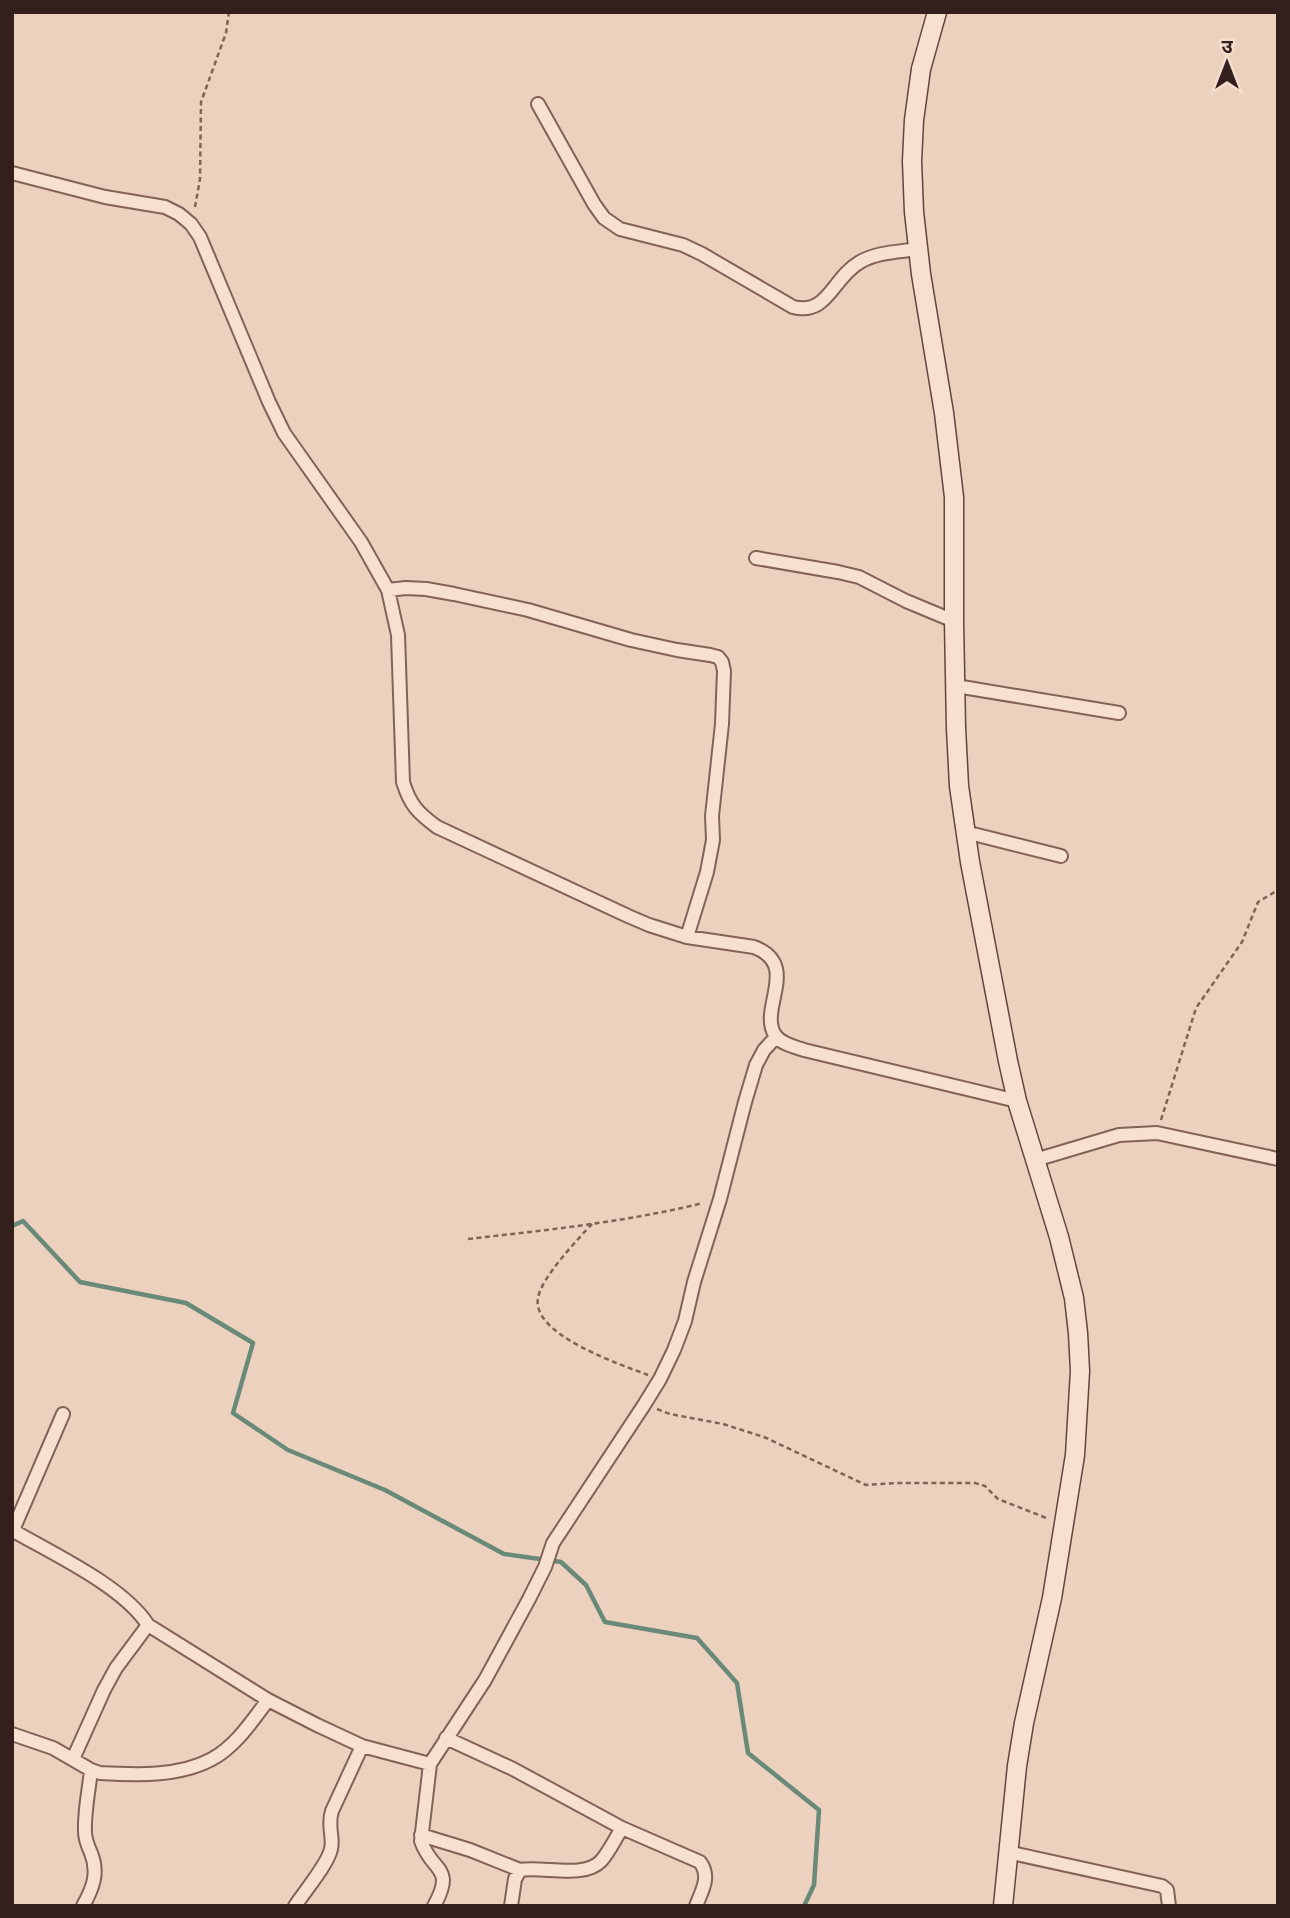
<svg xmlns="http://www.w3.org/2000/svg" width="1290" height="1918" font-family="Georgia,'Noto Sans Devanagari',serif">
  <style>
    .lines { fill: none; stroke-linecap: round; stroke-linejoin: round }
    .stream { stroke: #698a78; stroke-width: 4.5 }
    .street-casing { stroke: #836257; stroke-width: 16 }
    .secondary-casing { stroke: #65443b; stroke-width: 21 }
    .path { stroke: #836257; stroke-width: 2.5; stroke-dasharray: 5 3.5; stroke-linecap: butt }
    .street { stroke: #f7e0d0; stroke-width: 12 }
    .secondary { stroke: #f7e0d0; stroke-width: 18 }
  </style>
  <rect width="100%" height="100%" fill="#ecd1be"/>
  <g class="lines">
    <!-- stream -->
    <path class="stream" d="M12 1226 23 1221 80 1282 186 1303 253 1343 233 1413 288 1450 385 1490 504 1554 561 1562 586 1585 605 1622 697 1638 737 1683 748 1753 819 1810 814 1885 804 1906"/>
    <!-- street casing -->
    <g class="street-casing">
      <path id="street" d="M538 104 594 204 604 218 620 229 683 245 702 254 793 307C828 316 832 278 860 262 877 252 899 252 918 249
        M12 173 105 197 165 207 179 214 191 224 200 237 269 402 284 433 361 542 388 590 398 635 403 782C410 805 418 813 437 827L628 916 649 925 687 937 754 947C801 965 758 1009 775 1035 781 1044 795 1047 804 1050L1017 1101
        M756 558 838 572 859 577 906 601 954 621
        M388 590 406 588 426 589 454 594 528 610 631 640 677 650 710 655 718 657 722 662 724 671 722 724 712 816 713 840 707 872 687 937
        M956 686 1119 713
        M965 832 1061 856
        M1035 1160 1119 1135 1157 1133 1278 1159
        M12 1530C53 1554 123 1586 148 1625L268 1700 317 1725 362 1746 430 1764
        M13 1530 63 1414
        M12 1734 53 1748 91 1770 100 1773C136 1775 179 1777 212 1759 236 1746 252 1721 268 1700
        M446 1738 513 1769 622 1828C615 1839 609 1852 601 1861 584 1879 543 1866 520 1870L515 1879 511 1906
        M73 1759 104 1690 116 1668 148 1625
        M622 1828 700 1862C711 1877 702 1890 696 1906
        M421 1835 470 1850 520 1870
        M1007 1852 1162 1886 1167 1890 1169 1906
        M83 1906C93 1888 99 1873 91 1853 88 1846 85 1840 85 1832 84 1812 89 1790 91 1770
        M295 1906C304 1892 328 1864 331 1849 334 1837 327 1826 332 1811L362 1746
        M434 1906C456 1866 432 1873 421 1841L430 1764 485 1680 529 1599 545 1567 553 1543 644 1405 660 1379 674 1350 685 1321 694 1282 720 1199 745 1102 756 1065 764 1050 776 1037"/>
    </g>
    <!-- secondary casing -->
    <g class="secondary-casing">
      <path id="secondary" d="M937 12 921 69 914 120 912 161 914 212 921 274 944 413 954 497V621L956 728 959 786 970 862 1008 1061 1017 1101 1059 1237 1074 1298 1078 1333 1080 1371 1075 1455 1052 1598 1024 1723 1017 1766 1003 1906"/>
    </g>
    <!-- path -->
    <path class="path" d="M195 207 200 179 201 102 226 33 229 12
      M1161 1120 1196 1008 1242 942 1258 902 1278 890
      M592 1224C578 1239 541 1278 538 1298 531 1335 622 1365 648 1375
      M468 1239C547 1230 626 1222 703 1203
      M657 1409 670 1414 723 1424 764 1437 866 1485 897 1483H975L985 1486 998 1499 1049 1519"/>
    <!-- street -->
    <use href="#street" class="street"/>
    <!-- secondary -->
    <use href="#secondary" class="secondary"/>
  </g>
  <!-- border -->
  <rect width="1290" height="1918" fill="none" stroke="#33201c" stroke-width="28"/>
  <!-- north arrow -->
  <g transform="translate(1227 63)" stroke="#f3ddcd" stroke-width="5" paint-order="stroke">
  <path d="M0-5L12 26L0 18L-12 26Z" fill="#33201c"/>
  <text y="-10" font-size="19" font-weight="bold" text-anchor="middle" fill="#33201c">उ</text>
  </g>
</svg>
